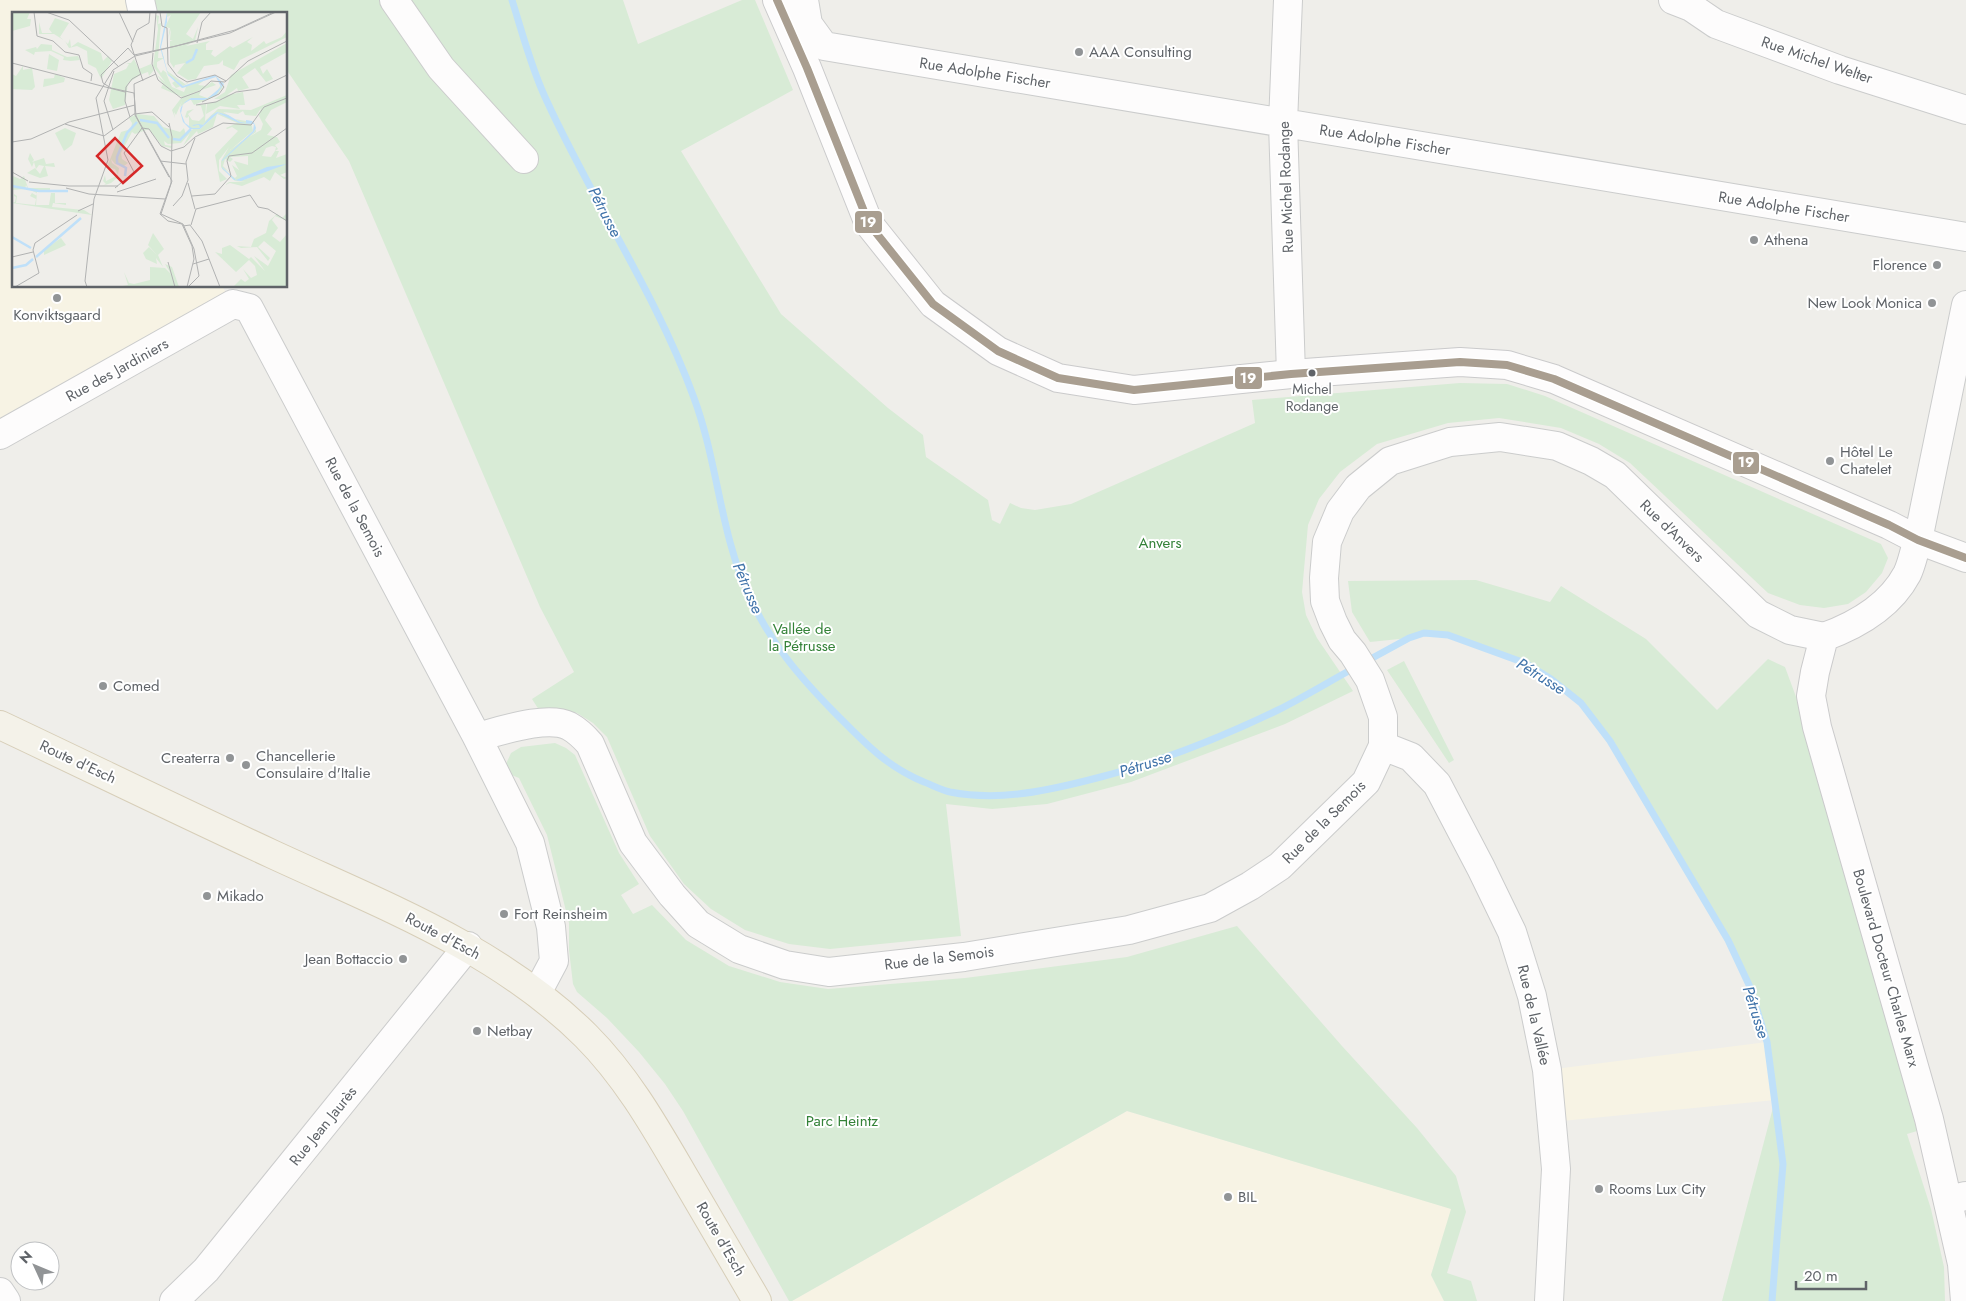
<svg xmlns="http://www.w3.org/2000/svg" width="1966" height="1301" font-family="Jost,sans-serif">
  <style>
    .commercial { fill: #f7f3e4 }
    .green { fill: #d8ebd6 }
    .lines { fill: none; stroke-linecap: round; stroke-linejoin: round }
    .stream { stroke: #bfe0f9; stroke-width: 7 }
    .street-casing { stroke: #cbcccc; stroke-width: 30 }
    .secondary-casing { stroke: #cacacb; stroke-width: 30 }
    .primary-casing { stroke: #d7ceb8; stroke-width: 30 }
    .street { stroke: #fdfcfc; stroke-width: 28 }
    .secondary { stroke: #fdfcfc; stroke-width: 28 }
    .primary { stroke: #f4f2e9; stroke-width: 28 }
    .bus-1-casing { stroke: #fff; stroke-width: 11 }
    .bus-1 { stroke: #a99e90; stroke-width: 8 }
    .poi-dot { fill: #919496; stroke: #fff; stroke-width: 2 }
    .bus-dot { fill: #5f6368; stroke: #fff; stroke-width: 2 }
    .labels { text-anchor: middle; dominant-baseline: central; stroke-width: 4; stroke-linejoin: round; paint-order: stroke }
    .bus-label { font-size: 14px; fill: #5f6368; stroke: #fff }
    .poi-label { font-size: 15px; fill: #5f6368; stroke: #fff; text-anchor: start }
    .street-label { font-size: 15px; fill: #5f6368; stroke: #fff }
    .park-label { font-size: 15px; fill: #348238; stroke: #fff }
    .water-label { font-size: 16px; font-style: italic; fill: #4174aa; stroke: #fff }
    .inset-river { fill: none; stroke: #bfe0f9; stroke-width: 2.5 }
    .inset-road { fill: none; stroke: #b1b2b2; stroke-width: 1 }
    .view { fill: #d62828; fill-opacity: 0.15; stroke: #d62828; stroke-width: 2.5 }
    .inset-edge { fill: none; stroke: #5f6368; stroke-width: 2.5 }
    .line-badge { stroke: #fff; stroke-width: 2 }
    .badge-label { font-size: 14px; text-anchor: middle; font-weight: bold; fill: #fff }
  </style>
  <rect width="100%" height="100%" fill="#efeeea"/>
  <!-- commercial -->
  <path class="commercial" d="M0 0H129L132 14H14V286H222L233 304 0 435Z
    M1767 1042 1775 1100 1552 1122 1547 1070Z
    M1127 1111 1452 1209 1431 1275 1444 1301H792Z"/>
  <!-- green -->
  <path class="green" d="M148 0H623L638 44 742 0H755L793 90 681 151 781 314 888 408 923 435 926 457 988 500 992 520 1000 524 1010 503 1021 508 1035 510 1071 504 1255 423 1252 400 1460 383 1507 384 1545 396 1881 544 1888 558 1882 573 1866 592 1848 604 1824 608 1800 605 1768 593 1630 463 1599 444 1561 428 1499 418 1448 423 1377 444 1340 472 1319 499 1308 525 1302 592 1306 615 1317 638 1353 691 1285 724 1131 782 1047 804 992 809 946 804 961 936 830 949 789 944 745 930 711 909 684 884 650 836 607 737 593 723 577 713 558 709 539 710 532 699 574 672 540 607 349 161 286 69V14H152Z
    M1476 580 1550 602 1561 586 1646 639 1717 710 1768 659 1785 667 1809 732 1917 1131 1907 1134 1931 1209 1944 1267 1945 1301H1722L1775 1100 1767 1042 1750 987 1728 940 1610 741 1581 703 1551 679 1525 663 1448 635 1424 633 1409 638 1370 642 1352 612 1348 581Z
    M1404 661 1454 760 1449 763 1387 670Z
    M555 743 566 748 575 755 619 853 639 884 621 895 633 914 652 905 686 940 729 966 780 982 828 989 965 978 1127 957 1237 926 1342 1046 1417 1128 1456 1176 1466 1212 1447 1273 1471 1281 1477 1301H1444L1431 1275 1451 1209 1127 1111 792 1301H789L683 1111 665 1084 639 1052 607 1018 577 992 573 984 569 950V923L547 835 519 778 509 774 506 764 511 753 521 747Z"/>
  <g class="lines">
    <!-- stream -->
    <path class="stream" d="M512 0C522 32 531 67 545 97 591 199 656 293 694 398 718 463 720 533 749 596 771 643 797 674 833 711 863 741 885 766 924 782 932 785 941 790 950 792 996 801 1041 792 1085 781 1152 765 1216 740 1278 710 1304 697 1330 681 1356 667
      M1365 662 1409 638 1424 633 1448 635 1525 663 1551 679 1581 703 1610 741 1728 940 1750 987 1767 1042 1783 1164 1772 1301"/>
    <!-- street casing -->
    <g class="street-casing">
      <path id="street" d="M140 0 143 14
        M394 0 441 68 524 159
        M804 0 808 24 824 46 1966 237
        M1288 0 1283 123 1291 374
        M1673 0 1691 7 1716 24 1840 70 1966 110
        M233 304 249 308 477 737 530 843 551 927 554 961 537 993
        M1966 305 1918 540 1966 558
        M0 435 233 304
        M477 737C501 731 547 715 569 726 578 731 584 737 590 744L633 843 672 895 698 924 739 949 785 965 829 972 964 957 1129 930 1210 908 1250 886 1280 866 1366 782 1383 746V717L1370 680 1353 653 1342 640 1333 622 1325 601 1324 578 1327 542 1340 511 1358 487 1390 461 1450 442 1500 437 1557 446 1591 461 1615 475 1758 614 1790 630 1824 637
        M1383 746 1411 757 1437 784 1481 868 1512 932 1532 996 1547 1070 1556 1169 1549 1301
        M1948 1200 1966 1196
        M0 1292 6 1301
        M174 1301 206 1270 468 946"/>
    </g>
    <!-- secondary casing -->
    <g class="secondary-casing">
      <path id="secondary" d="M777 0 807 68 869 224 933 304 998 351 1058 378 1134 390 1291 374 1460 362 1507 365 1554 379 1889 525 1918 540C1914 551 1912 564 1907 574 1890 606 1857 625 1824 637L1815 672 1811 696 1817 727 1929 1119 1962 1264 1965 1301"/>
    </g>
    <!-- primary casing -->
    <g class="primary-casing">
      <path id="primary" d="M0 725C91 768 181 812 272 854 382 905 499 949 586 1036 626 1076 654 1125 682 1173 707 1216 732 1258 757 1301"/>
    </g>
    <!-- street -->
    <use href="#street" class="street"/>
    <!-- secondary -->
    <use href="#secondary" class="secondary"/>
    <!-- primary -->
    <use href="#primary" class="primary"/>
    <!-- bus-1 casing -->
    <g class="bus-1-casing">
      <path id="bus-1" d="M777 0 807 68 869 224 933 304 998 351 1058 378 1134 390 1291 374 1460 362 1507 365 1554 379 1889 525 1918 540 1966 558"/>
    </g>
    <!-- bus-1 -->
    <use href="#bus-1" class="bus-1"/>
  </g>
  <!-- markers -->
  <g class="poi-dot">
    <circle cx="1079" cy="52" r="5"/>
    <circle cx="1754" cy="240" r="5"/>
    <circle cx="1937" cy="265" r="5"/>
    <circle cx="57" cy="298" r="5"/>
    <circle cx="1932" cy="303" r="5"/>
    <circle cx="1830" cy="461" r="5"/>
    <circle cx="103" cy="686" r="5"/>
    <circle cx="230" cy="758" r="5"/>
    <circle cx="246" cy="765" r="5"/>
    <circle cx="207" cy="896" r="5"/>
    <circle cx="504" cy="914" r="5"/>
    <circle cx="403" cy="959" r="5"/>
    <circle cx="477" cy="1031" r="5"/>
    <circle cx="1599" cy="1189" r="5"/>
    <circle cx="1228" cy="1197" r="5"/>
  </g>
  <circle class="bus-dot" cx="1312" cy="373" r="4.5"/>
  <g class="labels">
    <!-- bus labels -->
    <g class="bus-label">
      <text x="1312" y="389">Michel<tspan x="1312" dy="17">Rodange</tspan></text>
    </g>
    <!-- poi labels -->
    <g class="poi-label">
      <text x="1089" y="52">AAA Consulting</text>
      <text x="1764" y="240">Athena</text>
      <text x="1927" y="265" text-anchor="end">Florence</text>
      <text x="1922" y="303" text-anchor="end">New Look Monica</text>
      <text x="57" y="315" text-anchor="middle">Konviktsgaard</text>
      <text x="1840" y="452">Hôtel Le<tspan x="1840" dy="17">Chatelet</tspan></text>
      <text x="113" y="686">Comed</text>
      <text x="256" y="756">Chancellerie<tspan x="256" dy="17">Consulaire d'Italie</tspan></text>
      <text x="220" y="758" text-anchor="end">Createrra</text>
      <text x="217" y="896">Mikado</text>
      <text x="514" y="914">Fort Reinsheim</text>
      <text x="393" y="959" text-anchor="end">Jean Bottaccio</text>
      <text x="487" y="1031">Netbay</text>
      <text x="1609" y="1189">Rooms Lux City</text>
      <text x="1238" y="1197">BIL</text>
    </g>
    <!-- street labels -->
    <g class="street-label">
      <text transform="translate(1817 60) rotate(19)">Rue Michel Welter</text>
      <text transform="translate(985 73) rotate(9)">Rue Adolphe Fischer</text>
      <text transform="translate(1385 140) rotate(9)">Rue Adolphe Fischer</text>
      <text transform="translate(1286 187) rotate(-92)">Rue Michel Rodange</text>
      <text transform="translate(1784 207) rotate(9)">Rue Adolphe Fischer</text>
      <text transform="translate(117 370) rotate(-29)">Rue des Jardiniers</text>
      <text transform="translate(355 507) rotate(62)">Rue de la Semois</text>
      <text transform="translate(1672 531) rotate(44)">Rue d'Anvers</text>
      <text transform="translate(78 762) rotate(25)">Route d'Esch</text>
      <text transform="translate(1324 822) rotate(-45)">Rue de la Semois</text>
      <text transform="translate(443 936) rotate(28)">Route d'Esch</text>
      <text transform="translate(939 958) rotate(-7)">Rue de la Semois</text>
      <text transform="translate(1886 968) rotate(74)">Boulevard Docteur Charles Marx</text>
      <text transform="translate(1534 1015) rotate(77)">Rue de la Vallée</text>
      <text transform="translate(323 1126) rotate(-51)">Rue Jean Jaurès</text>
      <text transform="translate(721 1239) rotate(60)">Route d'Esch</text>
    </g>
    <!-- park labels -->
    <g class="park-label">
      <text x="1160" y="543">Anvers</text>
      <text x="802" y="629">Vallée de<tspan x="802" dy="17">la Pétrusse</tspan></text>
      <text x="842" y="1121">Parc Heintz</text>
    </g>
    <!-- water labels -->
    <g class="water-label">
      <text transform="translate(605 212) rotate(63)">Pétrusse</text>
      <text transform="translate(748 588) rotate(67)">Pétrusse</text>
      <text transform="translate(1541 676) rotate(32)">Pétrusse</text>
      <text transform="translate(1145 764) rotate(-18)">Pétrusse</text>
      <text transform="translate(1756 1012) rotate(72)">Pétrusse</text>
    </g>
  </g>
  <!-- overview -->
  <g transform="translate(12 12)">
    <rect width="275" height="275" fill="#efeeea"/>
    <path d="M0 0H18L15 7H19L18 14 0 19ZM155 0H189L174 22 181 27 186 15 183 29 174 34 198 29 194 32V38H201L199 42 203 45 218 34 221 36 241 25 235 30 240 33 239 39 252 29 254 32 270 25 275 19V25L228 48 222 58 211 53V48L207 52 192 54 184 67 176 68 165 61 173 51 163 53 162 56 158 50V29H161L158 28 159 17 156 27 158 16 153 15 159 3 155 5ZM144 3 147 4 146 12 149 11 146 46H151L149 39 152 46 145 50V55L149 61 151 58 157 63 154 58 173 72 178 70 171 74 163 70 169 74 164 76 160 71 163 69 154 61 160 75 172 80 174 75 170 76V75L194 67 186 73 194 74 200 70 204 73 172 84 189 79 187 83 195 86 204 81 211 69V75L204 84 182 93 179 88H188L179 86 168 95 170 89 164 103 162 100 163 106 160 98 170 85 149 76 151 72 145 63 153 70 141 54 146 17ZM43 6 57 11 48 25 56 32 58 27 59 35 66 30 89 41 91 49 96 44 100 49 89 67 84 56 76 52 75 39 65 34 57 36 53 29 42 22H27V10L30 21H40L37 17ZM275 31V40L248 55 251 62 255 57 261 67 254 70 243 56 230 65 237 76 226 79 225 76 215 83 231 80 233 93H225L228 97 208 94 194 102 195 92 212 87H202L213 80 219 63ZM29 32 40 33V38L55 45 66 44 68 48 59 49V52V49L51 48 52 45 39 39 23 40 22 43 13 38 24 35 25 37ZM37 42 47 48 45 59 35 57ZM122 47 127 57 139 52 142 58 137 64 136 60 130 62 116 71 113 93 101 97 97 88 102 62 114 57 117 52 114 51H119ZM11 54V58L20 56 23 75 20 78 0 77V62L4 64ZM43 62 53 66 52 70 31 75 32 67 42 66ZM275 83V90L259 98 253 108 260 117 255 123 265 125 268 130 263 133 266 137 263 139 264 135 260 134 254 136 250 144 259 145 263 139H267L264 146 275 142V160L268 163 275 166 272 167 263 160 258 169 252 165 230 174 218 171 213 173 217 170H234L223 169 219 165V164L222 168 227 169 237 166 239 163 226 169 222 167 219 163 223 166 225 164 220 153 227 158 222 149 236 153V144L218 145 221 147 218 150 213 147 211 154 219 162 210 155 216 162 211 158 209 155V149L217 135 207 148V159L215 167 208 170 203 143 226 119 220 115 215 117 214 116 225 111 205 102 201 115 186 122 185 119 171 134 178 121 169 131 156 132 152 129 153 133 160 134 159 136 150 134 137 117 123 122 120 120 109 141 110 147 116 151 112 154 103 152 99 147 100 151 107 156 106 163 105 166 99 171 90 174 94 172 91 169 93 163 94 169 106 163 103 157 95 155 109 120 119 117 120 111 117 106 125 102 142 104 151 115 168 120 172 116 174 123 181 117 177 115V104L175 106 173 105 175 99 182 97 176 102 180 108 187 109 192 104 189 94H183L194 92 193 109 206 97 239 98ZM249 96 247 104 251 112 249 118 237 125 244 120 243 111 244 116 242 120 218 138 241 119 239 110 223 107 228 110 206 101 188 117H182L188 116 205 100 221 106 211 100 226 102 231 99 233 103 244 104ZM53 116 64 121 60 133 52 139 43 121ZM18 141 22 148 20 150 32 146 34 152 42 151 43 155 33 154 36 164 28 166 15 161 23 156 28 162 32 154 27 153 24 157 22 150 20 155 16 147ZM1 164 8 167 12 164 16 176H38V179L25 180 24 193H37L39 181H43V191H54V193L41 191 40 195 72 198 80 203 0 191 3 190 4 185 2 184V182L5 184 4 191 23 193 24 187 18 184 20 181 25 184V181L16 177 14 173 13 177 0 178ZM275 201V209L263 204 260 208 266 216 260 224 268 230 275 222V275H221L229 267 233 270 237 267 231 257 239 266 245 263 243 254 237 248 224 260 203 240 210 242V236L218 233 237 247 239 245 253 259 242 244 256 254 264 239 252 229 246 235 258 246 256 249 245 235 229 236 225 234 239 235 242 227 254 221 257 209 265 202 270 206ZM141 221 152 237 146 243 151 255 144 246 145 252 134 247 131 241 137 235 145 243 136 233ZM49 226 54 233 32 243V238ZM153 252 160 255 167 275H105L116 273 112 260 117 271 122 272 138 268V255L153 256 159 262Z" fill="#d8ebd6" fill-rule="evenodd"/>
    <path d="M155 0V10L149 35 156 62 171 74 203 63 212 72 204 83 192 88H178L171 92 169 101 173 111 180 116H188L187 113H185L182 114 180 113 187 112 191 113 199 104 205 100 216 103 228 110 234 111V108L240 109 242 111 244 116 242 120 210 149V155L224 168 255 155 275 152 229 169 222 168 210 156V148L241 119 242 112 227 111 206 101 188 117H178L171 110 168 99 169 95 173 90 179 86H196L209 75 204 65 170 76 156 63 148 35Z" fill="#bfe0f9"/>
    <path class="inset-river" d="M174 51 181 47 185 37M128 108 145 111 157 126M161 127 168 128 179 117M113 164 114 156 105 151V145L115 121 125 110M0 174 27 179H56M0 225 19 236M24 245 69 206M0 256 14 253 21 247"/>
    <path class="inset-road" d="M22 0 25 24 41 29 53 40 67 43 71 56 80 62 79 69M34 0 57 8 107 55M107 0 121 30M148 0 150 14 155 16 156 52 165 64 175 70 203 63 214 69M185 31 190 10 199 0M141 39 144 0M141 41 140 52 146 68 169 86 188 79 199 69 213 70 236 49 275 29M123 44 218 21 264 0M0 51 113 80M131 69 119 33 125 18 137 11 138 0M122 72 123 103 157 165M122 72 144 62M190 90 207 82 212 75 208 70M184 93 204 90 224 80 246 77 275 63M118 105 113 89 114 75 120 67 129 62M157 111 160 125 159 171 148 202 156 209 170 212 180 234 182 247 175 275M53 112 92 124 122 102 140 100 157 115M101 118 92 89 102 59M0 130 19 127 57 110 123 93M159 139 172 135 183 125 211 111 239 113 252 95 275 86M148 149 174 152M0 160 16 169M17 170 57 174M176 171 183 197M57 174H106M54 176 77 182 153 187M103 176 122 160 112 141 130 116 137 117 149 134 159 139M105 180 144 167M180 184 203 182 219 164 215 149 217 144 240 141 275 116M161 194 170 184 176 168 174 150 183 126M66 199 81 192M179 213 184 197 238 183 246 195 256 197 275 209M171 214 178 213 190 229 208 275M0 245 21 240M156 250 163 275M181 252 197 247M27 261 21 238 23 231 65 203M3 275 27 261M75 275 73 269 82 187 96 148 84 86 101 58 123 44M176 275 187 264 182 237 171 212 149 202 160 169 124 104 122 81 99 76 91 71 89 63 116 36 122 43 164 34 223 18 262 0"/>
    <path class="view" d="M103 126 130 154 111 171 85 144Z"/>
    <rect width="275" height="275" class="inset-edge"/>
  </g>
  <g class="line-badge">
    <rect x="854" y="210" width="29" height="24" rx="5" fill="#a99e90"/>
    <rect x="1234" y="366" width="29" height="24" rx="5" fill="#a99e90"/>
    <rect x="1732" y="451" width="28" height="24" rx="5" fill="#a99e90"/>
  </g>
  <g class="badge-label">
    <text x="868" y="227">19</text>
    <text x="1248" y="383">19</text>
    <text x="1746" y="467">19</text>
  </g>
  <!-- north arrow -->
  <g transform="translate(35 1266) rotate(314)"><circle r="24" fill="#ffffff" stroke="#bfc1c3"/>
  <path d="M0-4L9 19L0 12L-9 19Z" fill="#919496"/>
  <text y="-8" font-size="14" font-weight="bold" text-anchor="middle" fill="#5f6368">N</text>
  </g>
  <!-- scale -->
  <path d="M1796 1281v8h70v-8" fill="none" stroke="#5f6368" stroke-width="2.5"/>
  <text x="1804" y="1281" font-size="15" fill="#5f6368" stroke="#ffffff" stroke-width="4" paint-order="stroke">20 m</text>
</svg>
